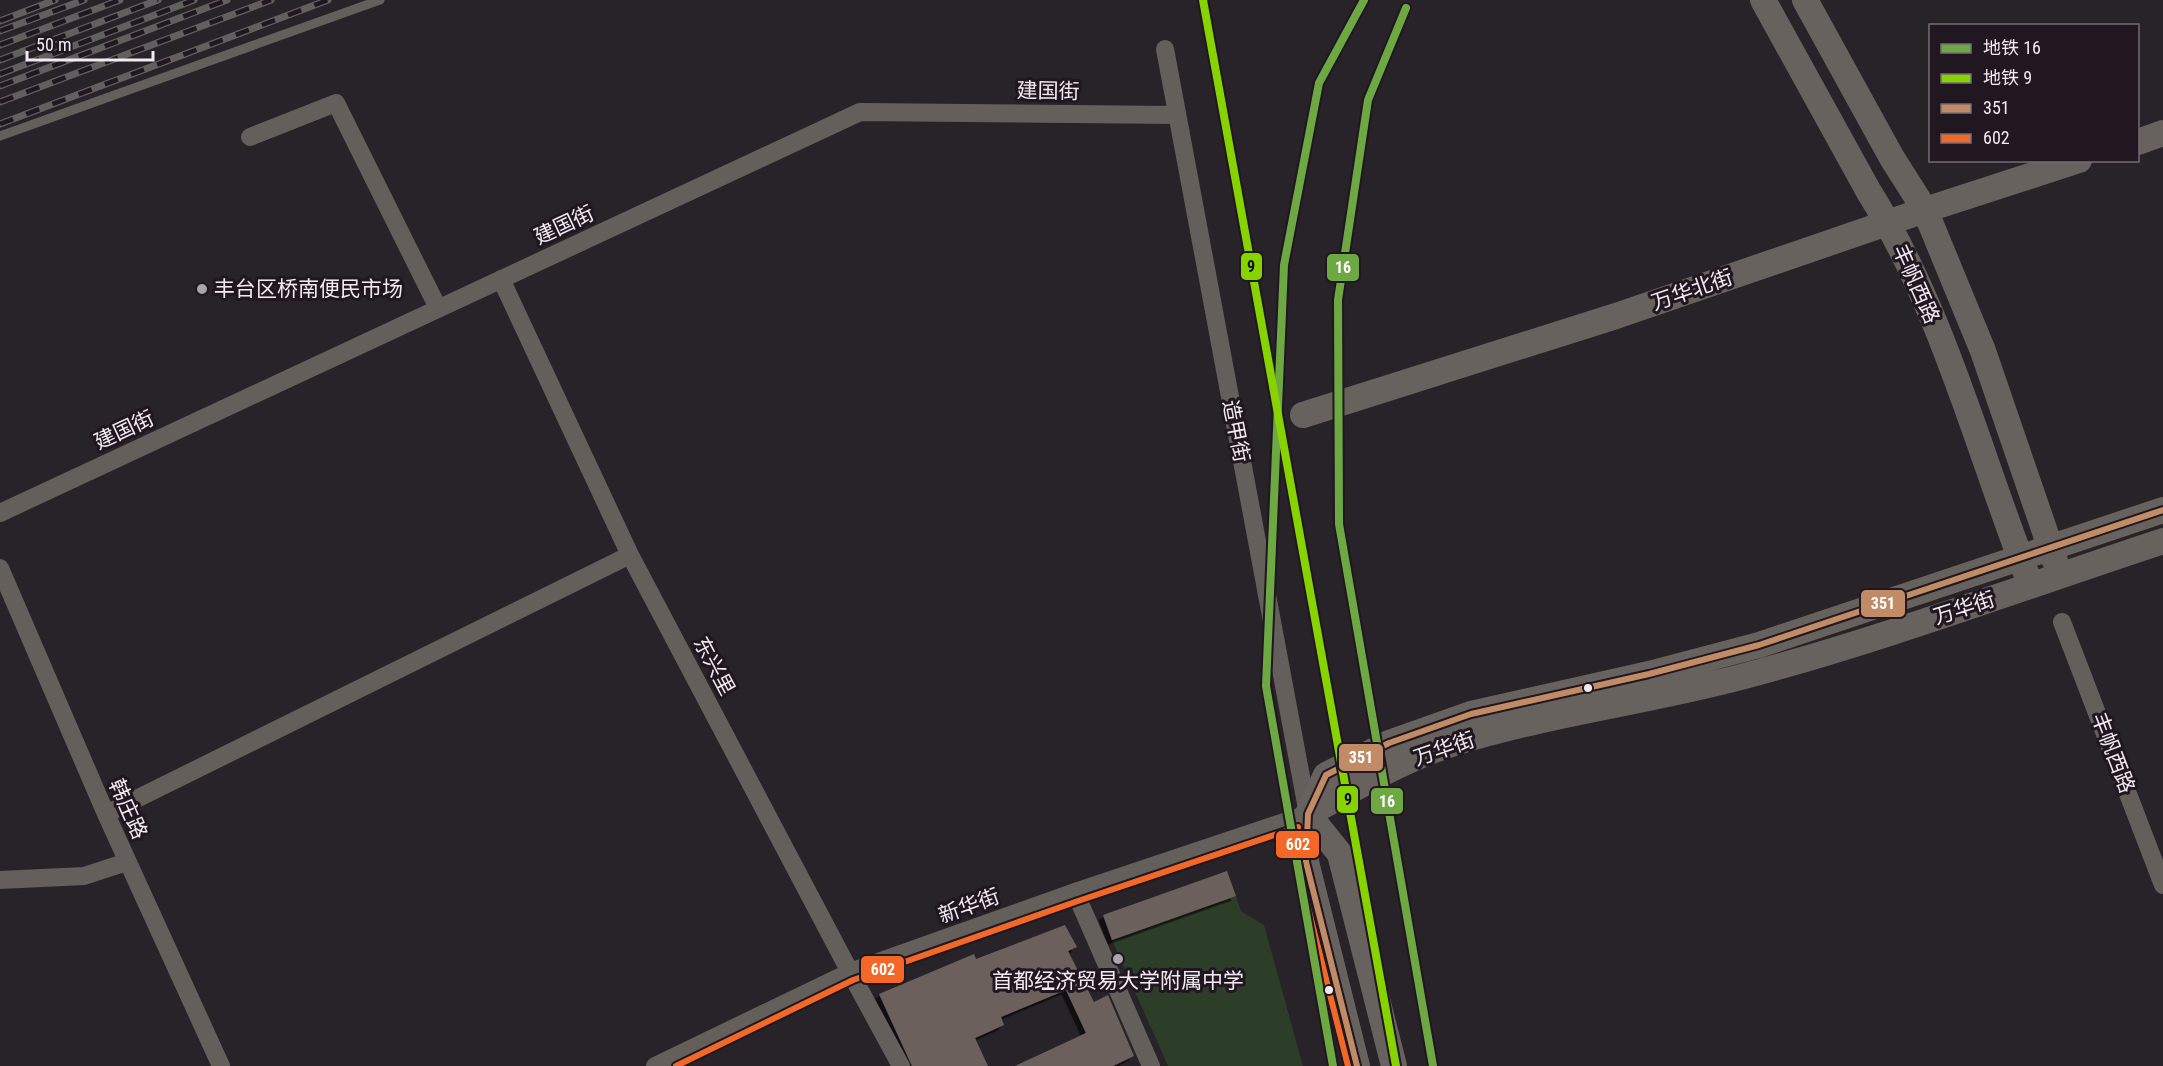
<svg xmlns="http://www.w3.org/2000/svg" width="2163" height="1066" font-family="'Roboto Condensed','Noto Sans SC',sans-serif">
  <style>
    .green { fill: #2c3d28 }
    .building { fill: #6c605d; filter: url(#shadow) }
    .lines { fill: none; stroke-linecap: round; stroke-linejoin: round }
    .lane { stroke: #645f5b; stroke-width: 9 }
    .street { stroke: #645f5b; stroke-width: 18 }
    .secondary { stroke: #68625e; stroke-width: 26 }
    .rail-casing { stroke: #645f5f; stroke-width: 7 }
    .rail { stroke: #201720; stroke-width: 4.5; stroke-dasharray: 14; stroke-linecap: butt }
    .bus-1-casing { stroke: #201720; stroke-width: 10 }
    .bus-2-casing { stroke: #201720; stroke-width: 10 }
    .bus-1 { stroke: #c18c65; stroke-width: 6 }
    .bus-2 { stroke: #f36827; stroke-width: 6 }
    .metro-1-casing { stroke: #201720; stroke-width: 12 }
    .metro-2-casing { stroke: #201720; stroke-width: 12 }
    .metro-1 { stroke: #6da843; stroke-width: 8 }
    .metro-2 { stroke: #87d300; stroke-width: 8 }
    .poi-dot { fill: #aba5ab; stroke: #201720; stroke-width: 2 }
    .bus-dot { fill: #f1ebf1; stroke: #201720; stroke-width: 2 }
    .labels { text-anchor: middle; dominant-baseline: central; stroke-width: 6; stroke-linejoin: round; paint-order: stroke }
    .street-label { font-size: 21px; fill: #f1ebf1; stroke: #201720 }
    .poi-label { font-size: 21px; fill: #f1ebf1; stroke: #201720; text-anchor: start }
    .line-badge { stroke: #201720; stroke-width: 2 }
    .badge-label { font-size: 16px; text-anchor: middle; font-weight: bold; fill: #fff }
    .pale-badge-label { font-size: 16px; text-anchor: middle; font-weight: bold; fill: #111 }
  </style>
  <defs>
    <filter id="shadow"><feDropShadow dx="-4.5" dy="4.5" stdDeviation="0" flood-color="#0009"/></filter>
  </defs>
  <rect width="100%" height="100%" fill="#282328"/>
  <!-- green -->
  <path class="green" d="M1236 896 1241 911 1264 925 1303 1066H1168L1112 940Z"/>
  <!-- building -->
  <path class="building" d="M1227 871 1236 896 1112 940 1103 915Z
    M1065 925 1077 947 1068 951 1094 1002 1108 995 1134 1056 1113 1066H1015L1086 1033 1066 990 1001 1017 1004 1025 975 1038 988 1066H912L879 994 974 954 976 959Z"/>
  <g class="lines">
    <!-- lane -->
    <path class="lane" d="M0 136 380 0"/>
    <!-- street -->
    <path class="street" d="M250 137 336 103 438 308
      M501 279 630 555 850 972 901 1066
      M0 513 860 112 1177 115
      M0 568 106 814 221 1066
      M2062 622 2163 885
      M106 814 630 555
      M0 880 84 876 127 862
      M1075 892 1151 1066
      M655 1066 850 972 1075 892 1308 814 1165 49"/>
    <!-- secondary -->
    <path class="secondary" d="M1763 0 1869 192C1942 309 1977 446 2026 573
      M1805 0 1892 158 1925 210 1983 351 2055 561
      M2138 142 2163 133
      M1303 415 1616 316 1925 210 2079 160
      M1308 814C1355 789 1403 759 1454 743 1548 714 1646 702 1741 677 1884 639 2023 587 2163 541
      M1308 814 1340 854 1394 1066
      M1357 1066 1306 862 1308 814 1326 775 1389 743 1471 714 1649 674 1759 645 2163 510"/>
    <!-- rail casing -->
    <g class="rail-casing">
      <path id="rail" d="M0 21 55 0
        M0 31 84 0
        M0 45 120 0
        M0 60 158 0
        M0 74 194 0
        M0 86 227 0
        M0 102 271 0
        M0 124 328 0"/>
    </g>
    <!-- rail -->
    <use href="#rail" class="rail"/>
    <!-- bus-1 casing -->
    <g class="bus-1-casing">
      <path id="bus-1" d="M1357 1066 1306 862 1308 814 1326 775 1389 743 1471 714 1649 674 1759 645 2163 510"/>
    </g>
    <!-- bus-2 casing -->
    <g class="bus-2-casing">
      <path id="bus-2" d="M676 1066 853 980 1078 901 1298 827 1297 864 1348 1066"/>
    </g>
    <!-- bus-1 -->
    <use href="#bus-1" class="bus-1"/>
    <!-- bus-2 -->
    <use href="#bus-2" class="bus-2"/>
    <!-- metro-1 casing -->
    <g class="metro-1-casing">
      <path id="metro-1" d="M1406 8 1368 100 1338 300 1339 524 1433 1066
        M1333 1066 1266 686 1284 265 1319 83 1364 0"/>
    </g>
    <!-- metro-2 casing -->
    <g class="metro-2-casing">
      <path id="metro-2" d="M1203 0 1396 1066"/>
    </g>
    <!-- metro-1 -->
    <use href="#metro-1" class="metro-1"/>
    <!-- metro-2 -->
    <use href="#metro-2" class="metro-2"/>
  </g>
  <!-- markers -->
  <g class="poi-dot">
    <circle cx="202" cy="289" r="6"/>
    <circle cx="1118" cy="959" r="6"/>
  </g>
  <g class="bus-dot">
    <circle cx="1588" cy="688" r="5"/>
    <circle cx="1329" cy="990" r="5"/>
  </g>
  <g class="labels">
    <!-- street labels -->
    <g class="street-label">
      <text transform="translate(1048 91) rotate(1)">建国街</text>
      <text transform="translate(564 225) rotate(-25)">建国街</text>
      <text transform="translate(1916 284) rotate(66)">丰帆西路</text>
      <text transform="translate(1692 290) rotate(-19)">万华北街</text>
      <text transform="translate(124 430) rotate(-25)">建国街</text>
      <text transform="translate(1236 431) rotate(79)">造甲街</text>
      <text transform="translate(1964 608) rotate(-18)">万华街</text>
      <text transform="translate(714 666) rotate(62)">东兴里</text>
      <text transform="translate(1444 749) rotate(-19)">万华街</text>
      <text transform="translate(2113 753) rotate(69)">丰帆西路</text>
      <text transform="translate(128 809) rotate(66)">韩庄路</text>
      <text transform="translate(969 906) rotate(-20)">新华街</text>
    </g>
    <!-- poi labels -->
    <g class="poi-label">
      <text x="214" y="289">丰台区桥南便民市场</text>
      <text x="1118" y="981" text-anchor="middle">首都经济贸易大学附属中学</text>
    </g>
  </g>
  <g class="line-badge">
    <rect x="1240" y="252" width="23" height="29" rx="6" fill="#87d300"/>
    <rect x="1326" y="253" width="34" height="29" rx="6" fill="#6da843"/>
    <rect x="1860" y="589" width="46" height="29" rx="6" fill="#c18c65"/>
    <rect x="1338" y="743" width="46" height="29" rx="6" fill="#c18c65"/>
    <rect x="1336" y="785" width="23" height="29" rx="6" fill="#87d300"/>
    <rect x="1370" y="787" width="34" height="28" rx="6" fill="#6da843"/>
    <rect x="1275" y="830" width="45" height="29" rx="6" fill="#f36827"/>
    <rect x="860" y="955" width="45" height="29" rx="6" fill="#f36827"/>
  </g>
  <g class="badge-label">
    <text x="1343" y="273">16</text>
    <text x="1883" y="609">351</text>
    <text x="1361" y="763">351</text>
    <text x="1387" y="807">16</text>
    <text x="1298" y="850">602</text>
    <text x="883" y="975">602</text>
  </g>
  <g class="pale-badge-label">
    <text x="1251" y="272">9</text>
    <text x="1348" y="805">9</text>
  </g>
  <!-- legend -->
  <rect x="1929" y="24" width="210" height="138" fill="#201720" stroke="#746c74" stroke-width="1.5"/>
  <rect x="1941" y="44" width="30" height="9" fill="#6da843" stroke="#746c74" stroke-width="1.5"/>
  <text x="1983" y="54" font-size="18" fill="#f1ebf1">地铁 16</text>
  <rect x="1941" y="74" width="30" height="9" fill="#87d300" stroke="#746c74" stroke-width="1.5"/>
  <text x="1983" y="84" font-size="18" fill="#f1ebf1">地铁 9</text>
  <rect x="1941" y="104" width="30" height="9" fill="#c18c65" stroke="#746c74" stroke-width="1.5"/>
  <text x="1983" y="114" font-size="18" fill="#f1ebf1">351</text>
  <rect x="1941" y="134" width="30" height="9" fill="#f36827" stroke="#746c74" stroke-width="1.5"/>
  <text x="1983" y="144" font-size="18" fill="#f1ebf1">602</text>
  <!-- scale -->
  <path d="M27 51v9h126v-9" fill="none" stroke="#f1ebf1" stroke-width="3"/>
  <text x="36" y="51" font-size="18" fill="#f1ebf1" stroke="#201720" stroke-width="4.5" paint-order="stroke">50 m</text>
</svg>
